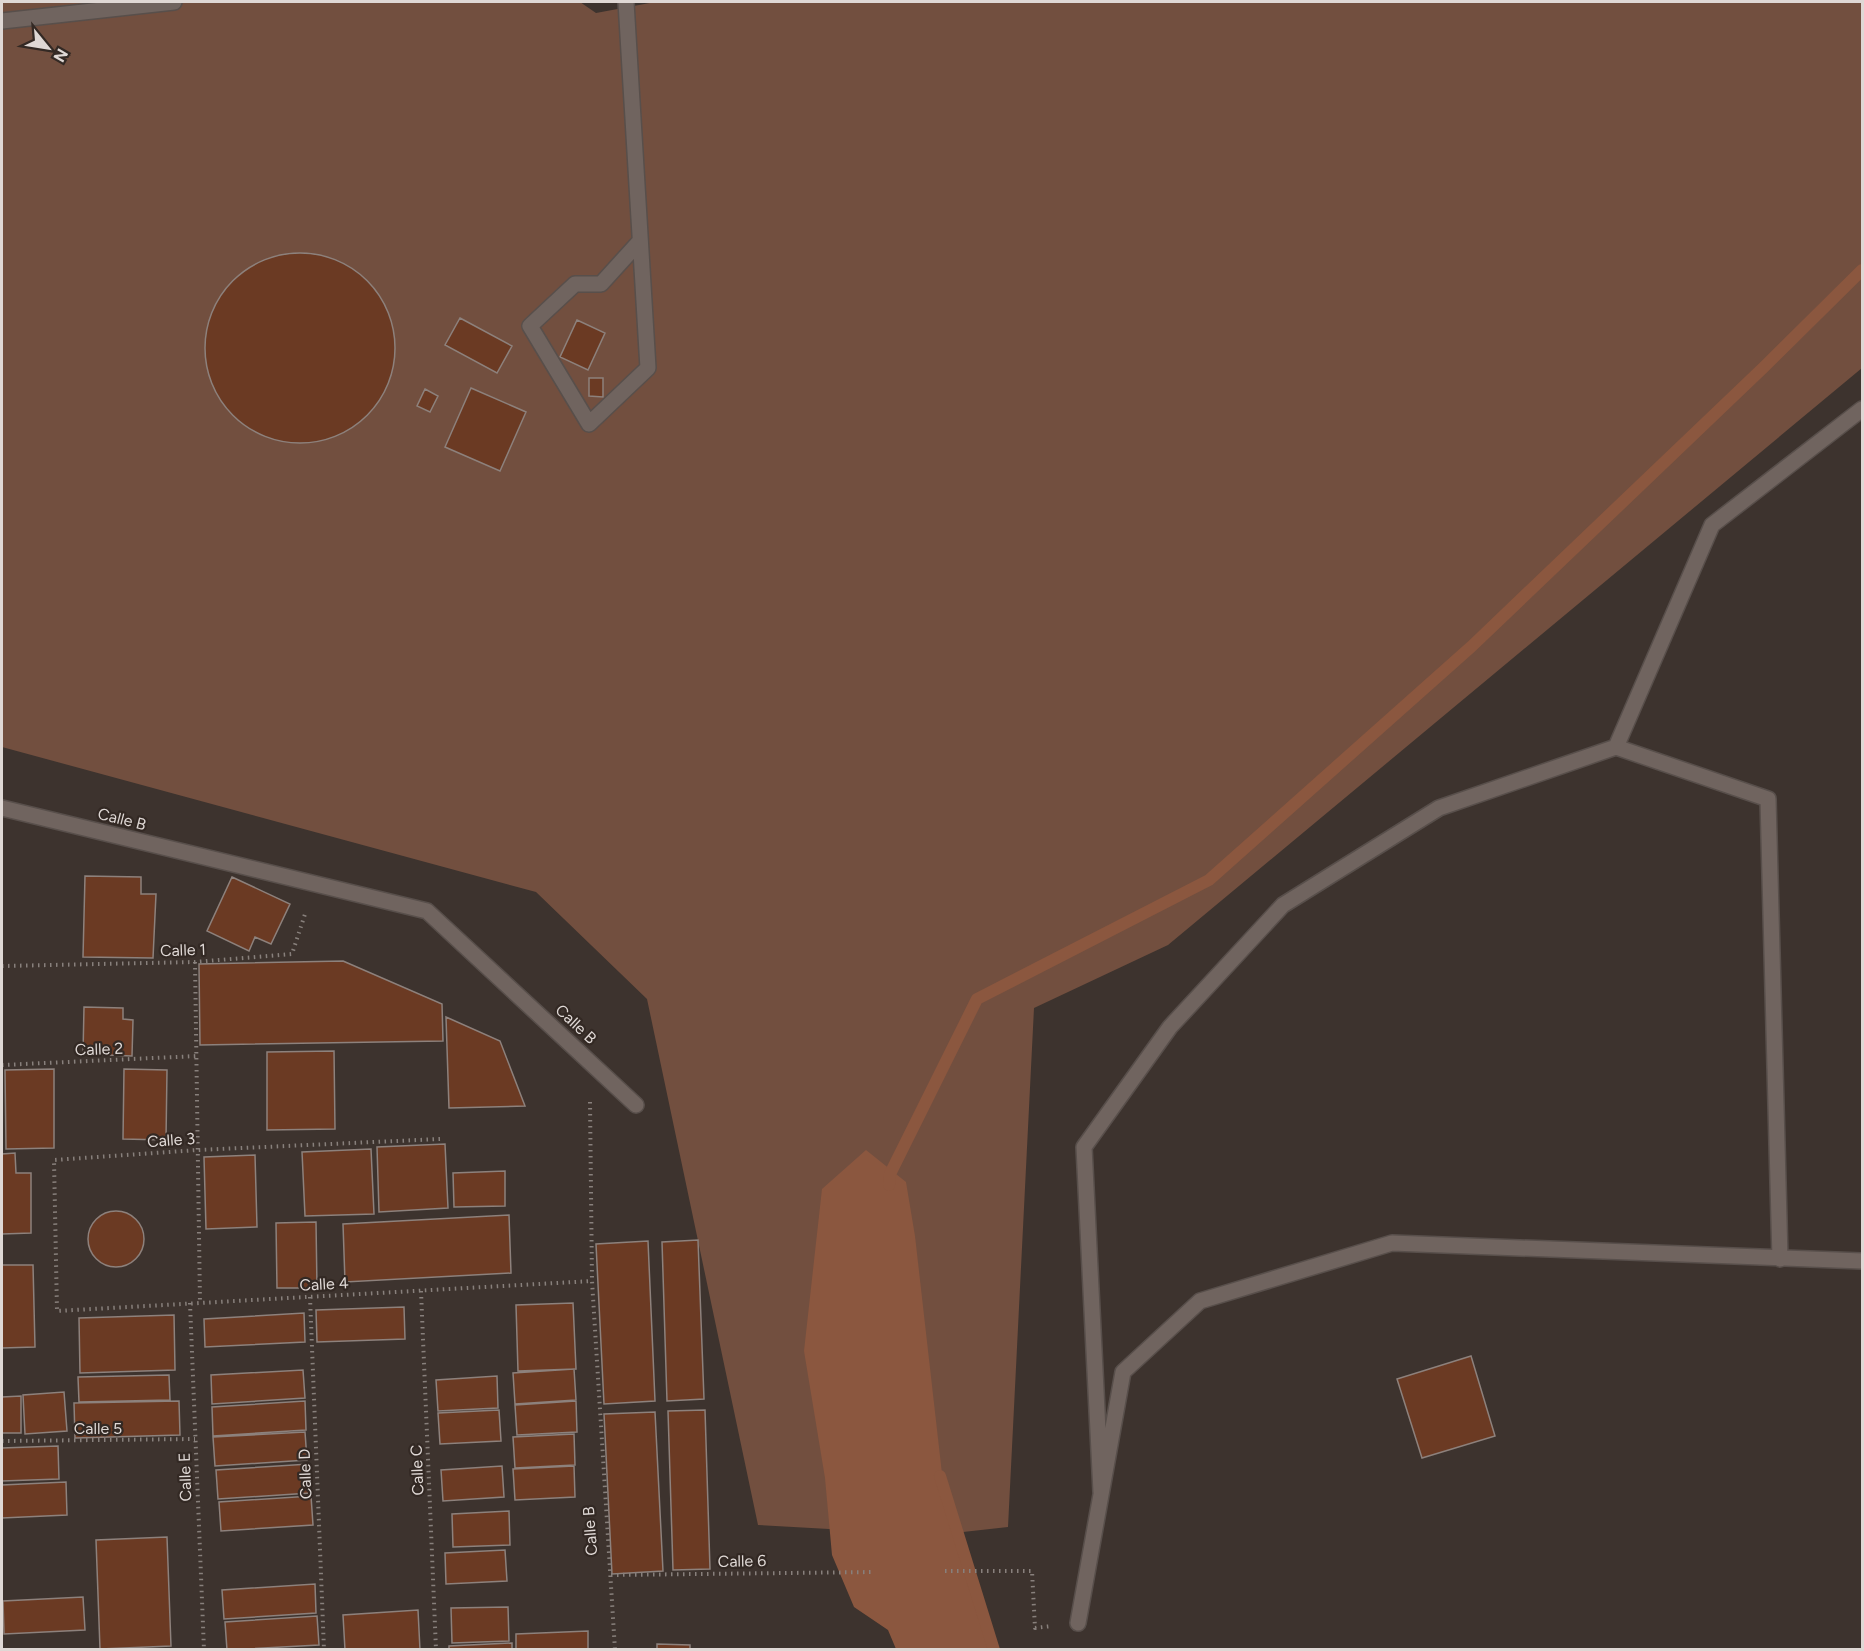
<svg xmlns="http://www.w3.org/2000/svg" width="1864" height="1651" font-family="Figtree,sans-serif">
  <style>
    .green { fill: #724f3f }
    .water { fill: #8b573f }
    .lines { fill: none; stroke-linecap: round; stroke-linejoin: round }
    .stream { stroke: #8b573f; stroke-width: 12 }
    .building { fill: #6b3a23; stroke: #8d817c; stroke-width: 1.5 }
    .lane-casing { stroke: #584f4b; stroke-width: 18 }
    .street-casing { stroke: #584f4b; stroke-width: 18 }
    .path { stroke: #88807c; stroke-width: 4; stroke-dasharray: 1.5 4.5; stroke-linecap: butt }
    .lane { stroke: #70645f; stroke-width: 15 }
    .street { stroke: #70645f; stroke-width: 15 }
    .labels { text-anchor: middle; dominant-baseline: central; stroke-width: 4.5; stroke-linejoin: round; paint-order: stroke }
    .street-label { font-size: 16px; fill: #dfd8d5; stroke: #332924 }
  </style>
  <rect width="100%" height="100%" fill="#3d332e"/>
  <!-- green -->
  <path class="green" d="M2 2H580L596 13 655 2H1862V368L1168 945 1034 1008 1008 1527 936 1535 758 1525 647 999 536 892 2 747Z"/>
  <!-- water -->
  <path class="water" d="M866 1150 906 1182 915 1236 945 1500 976 1610 984 1630 999 1649H896L888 1630 854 1607 832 1555 825 1478 804 1351 822 1189Z"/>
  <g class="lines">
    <!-- stream -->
    <path class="stream" d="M889 1185 890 1174 977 999 1209 880 1472 646 1764 367 1862 270
      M940 1476 994 1650"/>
  </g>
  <!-- building -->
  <path class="building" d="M205 348a95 95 0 1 1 190 0a95 95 0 1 1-190 0Z
    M460 318 512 346 497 373 445 345Z
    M577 320 605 333 588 370 560 357Z
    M589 378H603V397L589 396Z
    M471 388 526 412 500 471 445 447Z
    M425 389 438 396 430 412 417 406Z
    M85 876 141 877V894H156L153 958 83 957Z
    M232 877 290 904 271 944 255 937 249 951 207 931Z
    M343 961 442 1004 443 1041 200 1045 199 964Z
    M84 1007 123 1008V1019L133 1020 132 1056 83 1054Z
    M446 1017 500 1041 525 1106 449 1108Z
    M334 1051 335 1129 267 1130V1052Z
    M54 1069V1148L6 1149 5 1070Z
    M124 1069 167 1070 166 1140 123 1139Z
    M445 1144 448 1208 379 1212 377 1147Z
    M371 1149 374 1214 305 1216 302 1152Z
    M15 1153 16 1173H31V1233L2 1234V1154Z
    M255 1155 257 1227 206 1229 204 1157Z
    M505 1171V1206L454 1207 453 1173Z
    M88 1239a28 28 0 1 1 56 0a28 28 0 1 1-56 0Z
    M509 1215 511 1273 345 1282 343 1224Z
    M316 1222 317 1288H277L276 1223Z
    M698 1240 704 1399 667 1401 662 1242Z
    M648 1241 655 1401 604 1404 596 1244Z
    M2 1265H33L35 1347 2 1348Z
    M573 1303 576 1369 518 1371 516 1305Z
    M404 1307 405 1339 317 1342 316 1310Z
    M304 1313 305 1342 205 1347 204 1319Z
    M174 1315 175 1370 80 1373 79 1318Z
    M1471 1356 1495 1436 1422 1458 1397 1379Z
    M574 1369 576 1400 515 1404 513 1373Z
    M303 1370 305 1398 212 1404 211 1375Z
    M169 1375 170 1400 79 1402 78 1377Z
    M497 1376 498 1408 438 1411 436 1380Z
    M64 1392 67 1431 25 1434 23 1395Z
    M21 1396V1433H2V1397Z
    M179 1401 180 1435 75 1438 74 1403Z
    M305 1401 306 1430 213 1436 212 1407Z
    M576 1401 577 1432 517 1435 515 1405Z
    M499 1410 501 1441 440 1444 438 1413Z
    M705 1410 710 1569 673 1570 668 1411Z
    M655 1412 663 1571 612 1574 604 1414Z
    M305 1432 307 1460 215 1466 213 1437Z
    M574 1434 575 1465 515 1468 513 1437Z
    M58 1446 59 1479 2 1481V1448Z
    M309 1464 310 1493 218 1499 216 1470Z
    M502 1466 504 1497 443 1501 441 1470Z
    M574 1466 575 1497 515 1500 513 1469Z
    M66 1482 67 1515 2 1518V1485Z
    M311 1496 313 1525 221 1531 219 1502Z
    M509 1511 510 1545 453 1547 452 1514Z
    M167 1537 171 1646 100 1649 96 1540Z
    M505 1550 507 1581 446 1584 445 1553Z
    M315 1584 316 1613 224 1619 222 1590Z
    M83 1597 85 1630 4 1634 3 1601Z
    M508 1607 509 1641 452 1643 451 1608Z
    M418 1610 420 1650H345L343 1615Z
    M317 1616 319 1645 227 1650 225 1622Z
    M588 1631V1650H516V1634Z
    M512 1643V1650H449V1646Z
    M657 1644 690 1645V1650H657Z"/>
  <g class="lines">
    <!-- lane casing -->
    <g class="lane-casing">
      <path id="lane" d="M626 2 648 368 589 424 530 326 575 284H601L640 241
        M1616 747 1768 799 1780 1259
        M2 808 427 911 636 1105
        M1101 1492 1084 1147 1170 1027 1283 905 1439 808 1616 747 1712 525 1862 409
        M1078 1623 1123 1372 1200 1301 1392 1243 1862 1261"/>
    </g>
    <!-- street casing -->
    <g class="street-casing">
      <path id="street" d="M2 21 174 2"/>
    </g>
    <!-- path -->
    <path class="path" d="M195 962 200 1303
      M2 966 195 962 292 954 306 911
      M2 1065 197 1056
      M590 1102 592 1281 615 1650
      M440 1139 198 1150 54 1160 57 1311 592 1281
      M421 1291 436 1650
      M310 1297 324 1650
      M190 1303 204 1650
      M2 1441 195 1439
      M945 1571H1032L1035 1628 1052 1626
      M611 1575 874 1572"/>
    <!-- lane -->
    <use href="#lane" class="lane"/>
    <!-- street -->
    <use href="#street" class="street"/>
  </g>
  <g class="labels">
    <!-- street labels -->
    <g class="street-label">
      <text transform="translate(122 819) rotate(14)">Calle B</text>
      <text transform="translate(183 950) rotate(-2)">Calle 1</text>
      <text transform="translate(576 1024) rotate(43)">Calle B</text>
      <text transform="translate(99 1049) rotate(-2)">Calle 2</text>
      <text transform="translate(171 1140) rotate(-4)">Calle 3</text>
      <text transform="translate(324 1284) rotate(-3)">Calle 4</text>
      <text x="98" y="1428">Calle 5</text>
      <text transform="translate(417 1470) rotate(-92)">Calle C</text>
      <text transform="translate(305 1474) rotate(-92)">Calle D</text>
      <text transform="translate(185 1477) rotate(-92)">Calle E</text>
      <text transform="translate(590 1531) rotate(-94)">Calle B</text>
      <text transform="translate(742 1561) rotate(-1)">Calle 6</text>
    </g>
  </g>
  <!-- border -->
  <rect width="1864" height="1651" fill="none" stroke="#dfd8d5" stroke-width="6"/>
  <!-- north arrow -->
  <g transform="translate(48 48) rotate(120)" stroke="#332924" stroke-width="4.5" paint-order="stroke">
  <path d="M0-4.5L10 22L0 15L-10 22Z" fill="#dfd8d5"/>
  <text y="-9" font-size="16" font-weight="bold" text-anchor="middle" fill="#dfd8d5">N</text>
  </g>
</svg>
